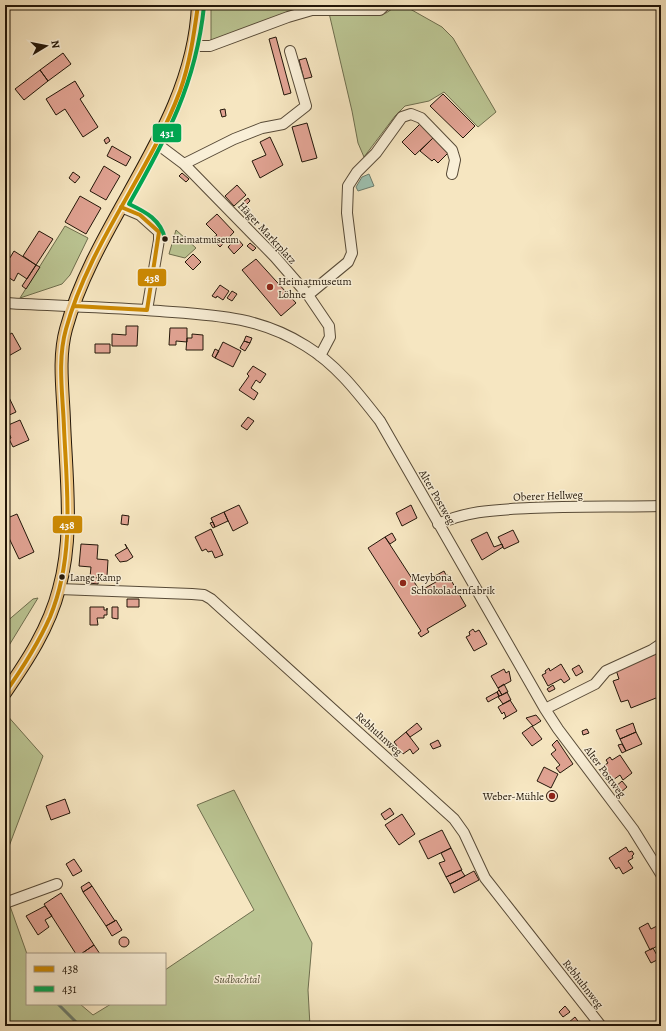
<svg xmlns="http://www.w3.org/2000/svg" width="666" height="1031" font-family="Alegreya,serif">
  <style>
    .green { fill: #bbc593; stroke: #6e6e4e }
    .water { fill: #9dc0af; stroke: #6c7c6d }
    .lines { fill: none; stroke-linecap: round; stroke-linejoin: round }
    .stream { stroke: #6c7c6d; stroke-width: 3 }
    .building { fill: #e1a393; stroke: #221609 }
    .minor-casing { stroke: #574a37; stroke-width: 12 }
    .major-casing { stroke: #221609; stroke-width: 14 }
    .minor { stroke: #f9efd7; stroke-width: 10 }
    .major { stroke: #ebc380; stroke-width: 12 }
    .bus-1-casing { stroke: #f9efd7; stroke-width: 7 }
    .bus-2-casing { stroke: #f9efd7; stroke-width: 7 }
    .bus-1 { stroke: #cc8902; stroke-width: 4 }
    .bus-2 { stroke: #00a651; stroke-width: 4 }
    .bus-dot { fill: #221609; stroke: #f9efd7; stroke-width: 1.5 }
    .poi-dot { fill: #8f2418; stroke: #f9efd7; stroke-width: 1.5 }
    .labels { text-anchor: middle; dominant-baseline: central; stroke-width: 3; stroke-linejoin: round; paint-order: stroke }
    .bus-label { font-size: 10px; fill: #221609; stroke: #f9efd7; text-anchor: start }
    .street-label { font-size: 11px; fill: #221609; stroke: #f9efd7 }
    .poi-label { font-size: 11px; fill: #221609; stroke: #f9efd7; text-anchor: start }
    .park-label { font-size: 11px; font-style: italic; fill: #585339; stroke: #f9efd7 }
    .line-badge { stroke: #f9efd7; stroke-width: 1.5 }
    .badge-label { font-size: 11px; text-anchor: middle; font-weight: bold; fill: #fff }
  </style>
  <rect width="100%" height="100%" fill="#f6e6c1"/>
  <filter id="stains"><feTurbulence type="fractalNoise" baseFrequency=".005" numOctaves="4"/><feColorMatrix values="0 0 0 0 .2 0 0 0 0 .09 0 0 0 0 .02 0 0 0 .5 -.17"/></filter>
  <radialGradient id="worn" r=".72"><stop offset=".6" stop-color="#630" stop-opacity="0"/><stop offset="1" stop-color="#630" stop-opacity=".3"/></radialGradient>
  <!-- green -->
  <path class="green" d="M211 5H304L306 8 214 41 211 40Z
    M398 5H403L442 27 453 38 496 112 478 127 444 92 429 101 405 106 395 116 364 157 358 143 352 111 329 13H386Z
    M65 226 88 238 70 275 62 284 20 298Z
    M176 230 196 248 185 258 169 254Z
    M38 598 5 652V623L33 599Z
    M5 713 43 756 5 857Z
    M234 790 312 943 308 990 310 1026H8L5 1021V892L27 954V1004H80L93 1015 111 1004H165V970L254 910 197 805Z"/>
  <!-- water -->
  <path class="water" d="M369 174 374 186 358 191 356 187 362 177Z"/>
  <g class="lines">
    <!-- stream -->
    <path class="stream" d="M58 1004 80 1026"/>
  </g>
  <!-- building -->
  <path class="building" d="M276 37 291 93 284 95 269 39Z
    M63 53 71 64 48 81 40 70Z
    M306 58 312 77 304 79 299 60Z
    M40 70 48 81 24 100 15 89Z
    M75 81 84 96 80 99 98 127 83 137 65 109 56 115 46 99Z
    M443 94 475 126 463 138 430 106Z
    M225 109 226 116 222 117 220 110Z
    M307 123 317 158 302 162 292 127Z
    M420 124 433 138 415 155 402 142Z
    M108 137 110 141 106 144 104 140Z
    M270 137 283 165 260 178 252 161 266 155 260 142Z
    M433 138 448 153 438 163 434 159 432 161 420 151Z
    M112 146 131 157 126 166 107 156Z
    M104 166 120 176 106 200 90 191Z
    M73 172 80 177 75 183 69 178Z
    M182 173 189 179 186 182 179 176Z
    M237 185 246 195 234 206 225 196Z
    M80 196 101 208 86 234 65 222Z
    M248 198 250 201 245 206 242 203Z
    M217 214 234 232 220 247 212 239 217 235 206 224Z
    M39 231 53 239 36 265 23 256Z
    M229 238 233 242 237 238 243 245 234 254 228 247 233 242Z
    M250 243 256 248 253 251 247 246Z
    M14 251 36 265 27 279 18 273 14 281 5 275V266Z
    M193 254 201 262 193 270 185 262Z
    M256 259 296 303 281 316 242 270Z
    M36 265 40 267 26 289 22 286Z
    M220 285 229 291 223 300 217 296 216 298 212 296Z
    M232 291 237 294 232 301 227 298Z
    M126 326H138L137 346H112V334L126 335Z
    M170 328H187V342L176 341V345H169Z
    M12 333 21 349 5 358V337Z
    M192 334 203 335V350H186L187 338H192Z
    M246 336 252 338 250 343 244 341Z
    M244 341 250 343 245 351 240 348Z
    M223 342 241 351 233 367 215 358Z
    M95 344H110V353H95Z
    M215 349 219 351 215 358 212 356Z
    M253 366 266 374 260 383 256 380 251 388 258 393 254 400 239 390 249 376 247 374Z
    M5 389 16 412 5 417Z
    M248 417 254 421 247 430 241 426Z
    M20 420 29 440 13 447 9 439 11 438 6 426Z
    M239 505 248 523 233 531 224 512Z
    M411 505 417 518 402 526 396 513Z
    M224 512 228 521 215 527 211 518Z
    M17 514 34 552 19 559 9 538 5 539V519Z
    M122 515 129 516 128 525 121 524Z
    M213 522 215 527 213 528 210 523Z
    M211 529 223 555 215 558 212 551 208 552 206 549 202 551 195 537Z
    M513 530 519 542 504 549 498 537Z
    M487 532 494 547 502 544 503 547 482 560 471 540Z
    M392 533 396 540 390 544 385 537Z
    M385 537 420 591 448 575 466 606 427 629 429 632 421 637 418 633 421 631 368 548Z
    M81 544 98 545 97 559 108 560 107 576 102 575V578L90 577 91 567 79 566Z
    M125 544 133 557 127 561 120 562 115 555 127 548Z
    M444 571 446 575 437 580 435 576Z
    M90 577 99 578 98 584 89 583Z
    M127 599H139V607H127Z
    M90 607H104V610H107V608V615H104V618H97L98 625H90Z
    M112 607H118V619L112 618Z
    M473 629 475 632 479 630 487 644 474 651 466 637 470 635 469 632Z
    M661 652V696L631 708 628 700 621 702 613 681 619 679 616 670Z
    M561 664 570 679 564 683 561 679 548 686 542 675 546 673 545 671 549 668 550 671Z
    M579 665 583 672 576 676 572 669Z
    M504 669 506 673 509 671 511 681 498 688 491 676Z
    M504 684 508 692 502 695 498 688Z
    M553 685 555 689 549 692 547 689Z
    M499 690 502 695 499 696 497 692Z
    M497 692 499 696 488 702 486 698Z
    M507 692 511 700 503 704 498 697Z
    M510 700 517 711 503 719 506 717 504 712 502 714 498 707Z
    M536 715 541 721 533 726 526 718Z
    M417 723 422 729 410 737 406 732Z
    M633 723 636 732 620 739 616 730Z
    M532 726 542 739 532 746 522 733Z
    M587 729 589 733 583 735 582 731Z
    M406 732 419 749 413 754 410 749 403 754 400 750 398 751 395 748 397 746 394 742Z
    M636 732 642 744 626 751 620 739Z
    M438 740 441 746 433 749 430 744Z
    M557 740 573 764 560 773 556 768 560 765 551 754 556 750 552 745Z
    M622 744 626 751 622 753 618 745Z
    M620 755 632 773 623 780 620 775 613 780 603 766 608 763 606 760 610 757 612 760Z
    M544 767 558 774 551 788 537 781Z
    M622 781 627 787 620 793 615 787Z
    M546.5 796a5.5 5.5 0 1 1 11 0a5.5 5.5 0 1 1-11 0Z
    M65 799 70 813 51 820 46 806Z
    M390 808 394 814 385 820 381 814Z
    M402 814 415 834 399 845 385 825Z
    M442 830 451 848 428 859 419 841Z
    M626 847 629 852 632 851 634 854 632 856 633 858 628 861 633 868 623 874 619 867 616 869 609 858Z
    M451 848 462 870 446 877 439 863 445 861 441 853Z
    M74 859 82 871 73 876 66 864Z
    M461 870 465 876 450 884 446 877Z
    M474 871 479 880 454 893 450 884Z
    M89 882 92 886 83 892 81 887Z
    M92 886 115 921 106 926 83 892Z
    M61 893 94 945 81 954H76L44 904Z
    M45 906 52 916 45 920 49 927 38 935 26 916Z
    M116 920 122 930 112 936 106 926Z
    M648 923 651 929 661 924V944L650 950 639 928Z
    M119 942a5 5 0 1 1 10 0a5 5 0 1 1-10 0Z
    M94 945 100 954H81Z
    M653 948 659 959 651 963 645 952Z
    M565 1006 570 1012 563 1017 559 1012Z
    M575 1017 580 1024 583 1021 587 1026H571L568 1023Z"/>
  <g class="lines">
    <!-- minor casing -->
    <g class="minor-casing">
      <path id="minor" d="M194 46H210L288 17 312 10H380L385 5
        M156 143 184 164 275 257 308 295 329 326 330 337 320 356
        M184 164 234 139 262 128 283 124 306 106 290 51
        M121 207 140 215 159 232V240L147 310
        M308 295 348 262 352 253 347 213 348 186 357 172 376 153 402 117 411 114 421 118 452 150 455 160 452 174
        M5 303C57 306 108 307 160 311 213 315 259 316 306 346 337 365 358 393 380 421L545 709 558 729 633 829 661 874
        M438 524C469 510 497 510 530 508 574 506 617 507 661 506
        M59 589 192 594 204 595 211 599 454 819 464 833 485 878 601 1026
        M545 709 595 684 606 671 652 650 661 644
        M5 903 57 884"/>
    </g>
    <!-- major casing -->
    <g class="major-casing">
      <path id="major" d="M5 693C27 661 49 628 59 589 74 536 66 476 64 421 63 391 58 358 66 329 97 216 193 126 198 5"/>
    </g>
    <!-- minor -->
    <use href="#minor" class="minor"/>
    <!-- major -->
    <use href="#major" class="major"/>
    <!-- bus-1 casing -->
    <g class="bus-1-casing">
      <path id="bus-1" d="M121 207 140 215 159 232 147 310
        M74 306 147 310
        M5 693C22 669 38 644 50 617 75 557 67 492 64 428 63 396 57 361 66 329 89 244 149 174 180 91 190 63 194 34 198 5"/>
    </g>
    <!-- bus-2 casing -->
    <g class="bus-2-casing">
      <path id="bus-2" d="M165 239C161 220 146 212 129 204 167 137 196 84 204 6"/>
    </g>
    <!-- bus-1 -->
    <use href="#bus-1" class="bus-1"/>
    <!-- bus-2 -->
    <use href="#bus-2" class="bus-2"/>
  </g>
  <!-- markers -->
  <g class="bus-dot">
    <circle cx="165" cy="239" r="3.5"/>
    <circle cx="62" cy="577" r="3.5"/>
  </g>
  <g class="poi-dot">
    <circle cx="270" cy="287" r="4"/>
    <circle cx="403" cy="583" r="4"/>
    <circle cx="552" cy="796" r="4"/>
  </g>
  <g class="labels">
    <!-- bus labels -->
    <g class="bus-label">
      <text x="172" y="239">Heimatmuseum</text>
      <text x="70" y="577">Lange Kamp</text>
    </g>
    <!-- street labels -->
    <g class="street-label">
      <text transform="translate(267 233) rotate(47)">Häger Marktplatz</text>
      <text transform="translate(548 496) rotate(-2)">Oberer Hellweg</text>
      <text transform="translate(437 497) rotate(60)">Alter Postweg</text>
      <text transform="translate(379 734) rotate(42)">Rebhuhnweg</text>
      <text transform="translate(605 772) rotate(53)">Alter Postweg</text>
      <text transform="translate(583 984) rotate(52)">Rebhuhnweg</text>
    </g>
    <!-- poi labels -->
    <g class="poi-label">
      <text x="278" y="281">Heimatmuseum<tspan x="278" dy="13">Löhne</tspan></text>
      <text x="411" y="577">Meybona<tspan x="411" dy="13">Schokoladenfabrik</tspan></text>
      <text x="544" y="796" text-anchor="end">Weber-Mühle</text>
    </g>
    <!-- park labels -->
    <g class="park-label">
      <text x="237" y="979">Sudbachtal</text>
    </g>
  </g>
  <g class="line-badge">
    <rect x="152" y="123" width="30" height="20" rx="4" fill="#00a651"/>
    <rect x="137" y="268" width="30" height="19" rx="4" fill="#cc8902"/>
    <rect x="52" y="515" width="31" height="19" rx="4" fill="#cc8902"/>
  </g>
  <g class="badge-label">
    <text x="167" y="137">431</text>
    <text x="152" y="282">438</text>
    <text x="67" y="529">438</text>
  </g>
  <!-- margin -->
  <rect width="666" height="1031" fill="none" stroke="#f6e6c1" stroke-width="20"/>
  <rect x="6" y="6" width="654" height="1019" fill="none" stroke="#221609" stroke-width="2"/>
  <rect x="10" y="10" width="646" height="1011" fill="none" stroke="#221609"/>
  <!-- legend -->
  <rect x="26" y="953" width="140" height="52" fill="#f9efd7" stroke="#a39885"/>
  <rect x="34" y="966" width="20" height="6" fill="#cc8902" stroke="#a39885"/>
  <text x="62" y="973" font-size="12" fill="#221609">438</text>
  <rect x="34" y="986" width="20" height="6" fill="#00a651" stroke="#a39885"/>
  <text x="62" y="993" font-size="12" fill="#221609">431</text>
  <!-- north arrow -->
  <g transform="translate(46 46) rotate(80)" stroke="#f9efd7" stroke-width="3" paint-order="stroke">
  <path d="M0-3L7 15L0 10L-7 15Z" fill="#221609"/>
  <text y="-6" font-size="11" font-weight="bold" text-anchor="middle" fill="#221609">N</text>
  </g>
  <rect width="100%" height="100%" filter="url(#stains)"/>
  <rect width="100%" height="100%" fill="url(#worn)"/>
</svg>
